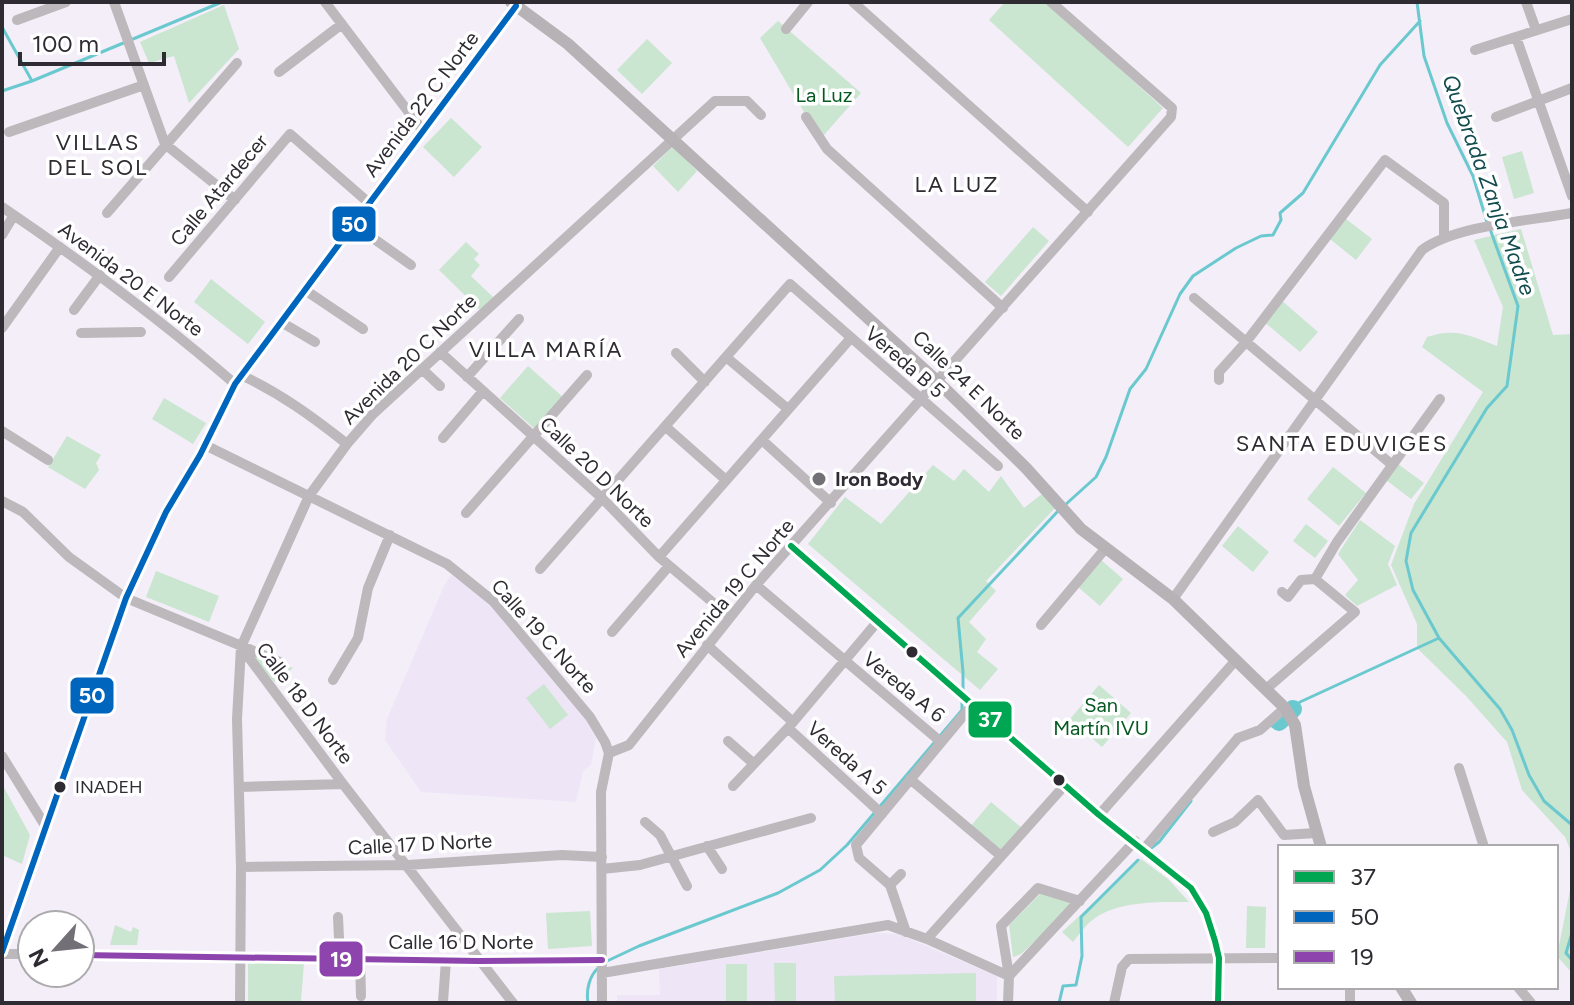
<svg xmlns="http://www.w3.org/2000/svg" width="1574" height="1005" font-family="Figtree,sans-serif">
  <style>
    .built { fill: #eee5f7 }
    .green { fill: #cae5d0 }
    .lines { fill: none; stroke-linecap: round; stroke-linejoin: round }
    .stream { stroke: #6ac9cf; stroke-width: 3 }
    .river { stroke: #6ac9cf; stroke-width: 18 }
    .minor { stroke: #bdb8bb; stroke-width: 10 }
    .major { stroke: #b7b2b5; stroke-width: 12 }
    .bus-1-casing { stroke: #fff; stroke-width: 12 }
    .bus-2-casing { stroke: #fff; stroke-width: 12 }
    .bus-3-casing { stroke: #fff; stroke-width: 12 }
    .bus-1 { stroke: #00a651; stroke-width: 6 }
    .bus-2 { stroke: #0065bd; stroke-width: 6 }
    .bus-3 { stroke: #8e44ad; stroke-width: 6 }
    .poi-dot { fill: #736f77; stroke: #fff; stroke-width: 3 }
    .bus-dot { fill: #2e2b32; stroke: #fff; stroke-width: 3 }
    .labels { text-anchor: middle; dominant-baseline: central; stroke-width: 7; stroke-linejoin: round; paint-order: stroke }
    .bus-label { font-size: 18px; fill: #2e2b32; stroke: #fff; text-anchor: start }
    .park-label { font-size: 20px; fill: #065821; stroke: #fff }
    .street-label { font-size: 20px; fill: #2e2b32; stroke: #fff }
    .poi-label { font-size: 20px; font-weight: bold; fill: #2e2b32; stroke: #fff; text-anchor: start }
    .neighbourhood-label { font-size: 22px; letter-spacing: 2px; fill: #2e2b32; stroke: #fff }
    .water-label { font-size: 22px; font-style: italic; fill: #134c4e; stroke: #fff }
    .line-badge { stroke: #fff; stroke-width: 3 }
    .badge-label { font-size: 22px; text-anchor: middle; font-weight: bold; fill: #fff }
  </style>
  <rect width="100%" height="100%" fill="#f3eef8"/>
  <!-- built -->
  <path class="built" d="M451 575 486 599 516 637 581 710 596 738 591 765 583 771 576 802 421 792 385 740 387 719 444 586Z
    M876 933 898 934 997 976V1003H617V995H660L659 969Z"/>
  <!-- green -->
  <path class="green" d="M1005 2H1046L1163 108 1128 147 989 20Z
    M224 5 239 49 189 103 174 56 149 63 140 42Z
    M778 21 861 93 824 135 813 127 760 38Z
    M647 39 672 63 642 94 617 70Z
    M451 118 482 147 454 177 423 147Z
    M673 146 697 171 678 192 653 166Z
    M1522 151 1534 193 1514 199 1502 157Z
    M1346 219 1372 239 1356 260 1330 239Z
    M1033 227 1049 241 1001 296 985 282Z
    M1521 229 1553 335 1572 334V854L1565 837 1522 790 1507 742 1466 696 1417 648V624L1391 565 1414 504 1483 392 1422 347 1427 337C1455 327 1471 336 1497 346L1503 307 1474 240Z
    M466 242 479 254 474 259 480 265 471 276 494 298 481 311 439 270Z
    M211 279 265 322 248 344 194 302Z
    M1281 300 1318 332 1300 352 1263 321Z
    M528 366 564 398 536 430 500 398Z
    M164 398 206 423 193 444 152 419Z
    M67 436 101 455 96 463 99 470 85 489 48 467Z
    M1398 464 1424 483 1411 499 1386 480Z
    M933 465 954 481 964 469 989 492 1001 476 1024 508 1042 494 1056 507 986 581 996 591 969 622 986 639 977 652 998 669 980 690 808 544 845 497 881 524Z
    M1333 467 1366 493 1339 526 1307 499Z
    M1360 520 1395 546 1388 564 1397 585 1357 606 1345 595 1358 580 1338 554Z
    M1306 524 1328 541 1315 558 1293 541Z
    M1238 526 1269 552 1253 572 1222 546Z
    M1101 560 1123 579 1100 606 1078 587Z
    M156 571 219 596 209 622 146 597Z
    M255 656 293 668 274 682 254 658Z
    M544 684 568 715 550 729 526 698Z
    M1099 685 1131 713 1102 747 1070 719Z
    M2 784 30 835 22 864 2 855Z
    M991 802 1022 828 1001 853 970 827Z
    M1141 859 1168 879 1189 902C1158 902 1115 900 1090 922 1084 927 1078 936 1073 942L1062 932Z
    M1572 880V973L1557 956Z
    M1042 892 1076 903 1021 954 1013 957 1009 925Z
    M1247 906 1266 907 1265 948H1246Z
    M590 911 592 946 548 949 546 913Z
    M115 925 131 932 133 927 139 930 137 945H110Z
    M248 962 304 963 301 1001 248 1003Z
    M774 963H796V1003H775Z
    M726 964H747V1003H726Z
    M976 973V1003H835L834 976Z"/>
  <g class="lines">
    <!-- stream -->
    <path class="stream" d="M1417 2 1424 56 1447 123 1473 176 1487 222
      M2 27 32 81
      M2 91 32 81 222 2
      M1490 229 1518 306 1507 386 1487 408 1411 533 1406 561 1413 590 1439 638 1500 709 1512 730 1529 775 1544 801 1572 825
      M1065 505 1096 477 1106 457 1130 389 1146 369 1180 294 1193 276 1236 248 1261 236 1273 235 1281 220 1280 213 1303 193 1380 65 1420 21
      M963 690V672L958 618 1059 510
      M1293 709 1300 702 1439 638
      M1272 726 1279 722
      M1150 849 1159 842 1191 801
      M1572 933 1566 953 1572 960
      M605 962 639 946 778 893 820 870 847 845 962 710V698
      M588 1003C586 990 589 976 599 967
      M1059 1003 1063 986 1076 985 1082 956 1081 917 1138 860"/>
    <!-- river -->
    <path class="river" d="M1279 722 1293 709"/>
    <!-- minor -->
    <path class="minor" d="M114 2 165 144 235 200
      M325 2 423 131
      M853 2 1088 212
      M1526 2 1536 30
      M17 20 66 2
      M786 29 808 2
      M1516 37 1572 196
      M1475 50 1572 19
      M279 72 342 24
      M806 117 827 149 1003 308
      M1496 117 1572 88
      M9 132 144 85
      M2 207C83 262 161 320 235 384
      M107 213 237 63
      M353 224 411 265
      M2 235 14 215
      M169 277 290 134 369 203
      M305 290 363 329
      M1194 298 1391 464
      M74 310 100 275
      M281 322 315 342
      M2 328 60 247
      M81 333 141 332
      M440 352 603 499 659 557 730 617
      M676 353 705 382
      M726 357 788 409
      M422 369 440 386
      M241 375C280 393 313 417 347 444
      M467 377 519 319
      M1219 380V372L1246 342 1385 160 1444 203V237
      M666 427 726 480
      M2 431 48 460
      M443 438 483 391
      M762 440 831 503
      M205 445 447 564 493 601 590 717 605 742 609 753 601 792 602 1003
      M2 501 23 512 69 557 126 598 280 662
      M466 513 587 375
      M791 546 1099 815 1191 888 1206 913 1215 941 1219 958 1218 1003
      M659 557 850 339
      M540 569 790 284 998 466
      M756 585 941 742
      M1282 592 1288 597 1301 580 1315 579
      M1173 599 1422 250C1456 225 1529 221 1572 213
      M1041 625 1105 549
      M612 632 669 566
      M707 645 793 722
      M241 647 343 784 513 1003
      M333 680 358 638 368 588 390 535
      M1266 689 1355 612 1315 579 1337 542 1440 399
      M788 728 882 814
      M728 741 753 763
      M609 753 629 745 756 585 1171 117 1172 108 1051 2
      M2 756 46 827
      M1459 768 1484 847
      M910 779 1001 856
      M733 786 788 728 878 621
      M239 787 343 784
      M1099 815 1236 660
      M645 822 660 835 687 886
      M1213 832 1235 822 1258 800 1284 835 1316 833
      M707 846 722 869
      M1144 849 1238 738 1260 730 1285 708
      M241 867 408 865 562 855 602 857
      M602 869 640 865 811 818
      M901 874 890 885 906 932
      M890 885 859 858 856 845 973 704
      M338 917 340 959
      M927 939 1065 785
      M2 952 126 598 166 512 200 455 235 384 516 6
      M2 954H32
      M80 955 479 961 602 960
      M360 959 361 996
      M602 973 888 925 927 939 1009 976
      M1009 976 1135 841
      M1350 987V1003
      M1518 987 1531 1003
      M443 1002 446 960
      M240 1003 241 867 237 719 241 647 309 496 347 444 373 414 715 101H747L761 115
      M1008 1003 1009 976 1001 926 1038 888 1080 901
      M1114 1003 1122 967 1129 959 1280 958"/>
    <!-- major -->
    <path class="major" d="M511 2 568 44 938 382 1026 468 1081 529 1173 599 1285 708 1295 725 1304 786 1321 847
      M1401 987 1411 1003"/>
    <!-- bus-1 casing -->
    <g class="bus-1-casing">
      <path id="bus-1" d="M791 546 1099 815 1191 888 1206 913 1215 941 1219 958 1218 1003"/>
    </g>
    <!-- bus-2 casing -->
    <g class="bus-2-casing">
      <path id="bus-2" d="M2 952 126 598 166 512 200 455 235 384 516 6"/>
    </g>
    <!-- bus-3 casing -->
    <g class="bus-3-casing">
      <path id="bus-3" d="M80 955 479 961 602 960"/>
    </g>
    <!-- bus-1 -->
    <use href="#bus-1" class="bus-1"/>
    <!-- bus-2 -->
    <use href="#bus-2" class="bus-2"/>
    <!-- bus-3 -->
    <use href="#bus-3" class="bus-3"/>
  </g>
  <!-- markers -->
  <circle class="poi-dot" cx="819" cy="479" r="8"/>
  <g class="bus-dot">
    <circle cx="912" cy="652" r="7"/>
    <circle cx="1059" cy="780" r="7"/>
    <circle cx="60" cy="787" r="7"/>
  </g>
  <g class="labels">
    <!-- bus labels -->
    <g class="bus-label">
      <text x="75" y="787">INADEH</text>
    </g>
    <!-- park labels -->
    <g class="park-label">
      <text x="824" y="95">La Luz</text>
      <text x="1101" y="705">San<tspan x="1101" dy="23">Martín IVU</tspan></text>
    </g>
    <!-- street labels -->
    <g class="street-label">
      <text transform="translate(421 104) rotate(-53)">Avenida 22 C Norte</text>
      <text transform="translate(219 190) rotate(-50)">Calle Atardecer</text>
      <text transform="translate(131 279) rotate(37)">Avenida 20 E Norte</text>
      <text transform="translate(409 359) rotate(-44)">Avenida 20 C Norte</text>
      <text transform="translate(905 362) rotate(41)">Vereda B 5</text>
      <text transform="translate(969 385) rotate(44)">Calle 24 E Norte</text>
      <text transform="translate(597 472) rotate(44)">Calle 20 D Norte</text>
      <text transform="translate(734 588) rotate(-50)">Avenida 19 C Norte</text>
      <text transform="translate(544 636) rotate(48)">Calle 19 C Norte</text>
      <text transform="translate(904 687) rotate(39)">Vereda A 6</text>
      <text transform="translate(305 703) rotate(53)">Calle 18 D Norte</text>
      <text transform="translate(847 758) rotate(42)">Vereda A 5</text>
      <text transform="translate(420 844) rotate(-3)">Calle 17 D Norte</text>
      <text x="461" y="942">Calle 16 D Norte</text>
    </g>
    <!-- poi labels -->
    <g class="poi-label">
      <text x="835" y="479">Iron Body</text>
    </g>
    <!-- neighbourhood labels -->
    <g class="neighbourhood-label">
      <text x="98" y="142">VILLAS<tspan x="98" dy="25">DEL SOL</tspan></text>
      <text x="957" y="184">LA LUZ</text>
      <text x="546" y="349">VILLA MARÍA</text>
      <text x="1342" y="443">SANTA EDUVIGES</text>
    </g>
    <!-- water labels -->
    <g class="water-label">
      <text transform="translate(1489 185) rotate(70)">Quebrada Zanja Madre</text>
    </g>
  </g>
  <g class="line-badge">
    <rect x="331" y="205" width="46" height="38" rx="8" fill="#0065bd"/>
    <rect x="69" y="676" width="46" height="39" rx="8" fill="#0065bd"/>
    <rect x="967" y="700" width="46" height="39" rx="8" fill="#00a651"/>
    <rect x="318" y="940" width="46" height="38" rx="8" fill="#8e44ad"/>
  </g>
  <g class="badge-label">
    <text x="354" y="232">50</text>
    <text x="92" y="703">50</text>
    <text x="990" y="727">37</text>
    <text x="341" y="967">19</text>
  </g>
  <!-- border -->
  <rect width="1574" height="1005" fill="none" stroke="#2e2b32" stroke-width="8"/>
  <!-- legend -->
  <rect x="1278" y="845" width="280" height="144" fill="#ffffff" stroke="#abaaad" stroke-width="2"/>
  <rect x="1294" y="871" width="40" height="12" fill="#00a651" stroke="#abaaad" stroke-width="2"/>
  <text x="1350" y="885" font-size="24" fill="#2e2b32">37</text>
  <rect x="1294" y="911" width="40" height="12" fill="#0065bd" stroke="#abaaad" stroke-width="2"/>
  <text x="1350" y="925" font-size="24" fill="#2e2b32">50</text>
  <rect x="1294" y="951" width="40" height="12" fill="#8e44ad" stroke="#abaaad" stroke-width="2"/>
  <text x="1350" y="965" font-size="24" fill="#2e2b32">19</text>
  <!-- north arrow -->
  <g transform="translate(56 949) rotate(243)"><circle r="38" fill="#ffffff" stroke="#abaaad" stroke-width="2"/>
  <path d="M0-6L14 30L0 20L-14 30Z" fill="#736f77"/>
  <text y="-12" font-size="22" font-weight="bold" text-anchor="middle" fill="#2e2b32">N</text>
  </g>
  <!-- scale -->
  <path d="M20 52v12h144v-12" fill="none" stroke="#2e2b32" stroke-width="4"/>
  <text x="32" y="52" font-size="24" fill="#2e2b32" stroke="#ffffff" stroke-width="6" paint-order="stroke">100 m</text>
</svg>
